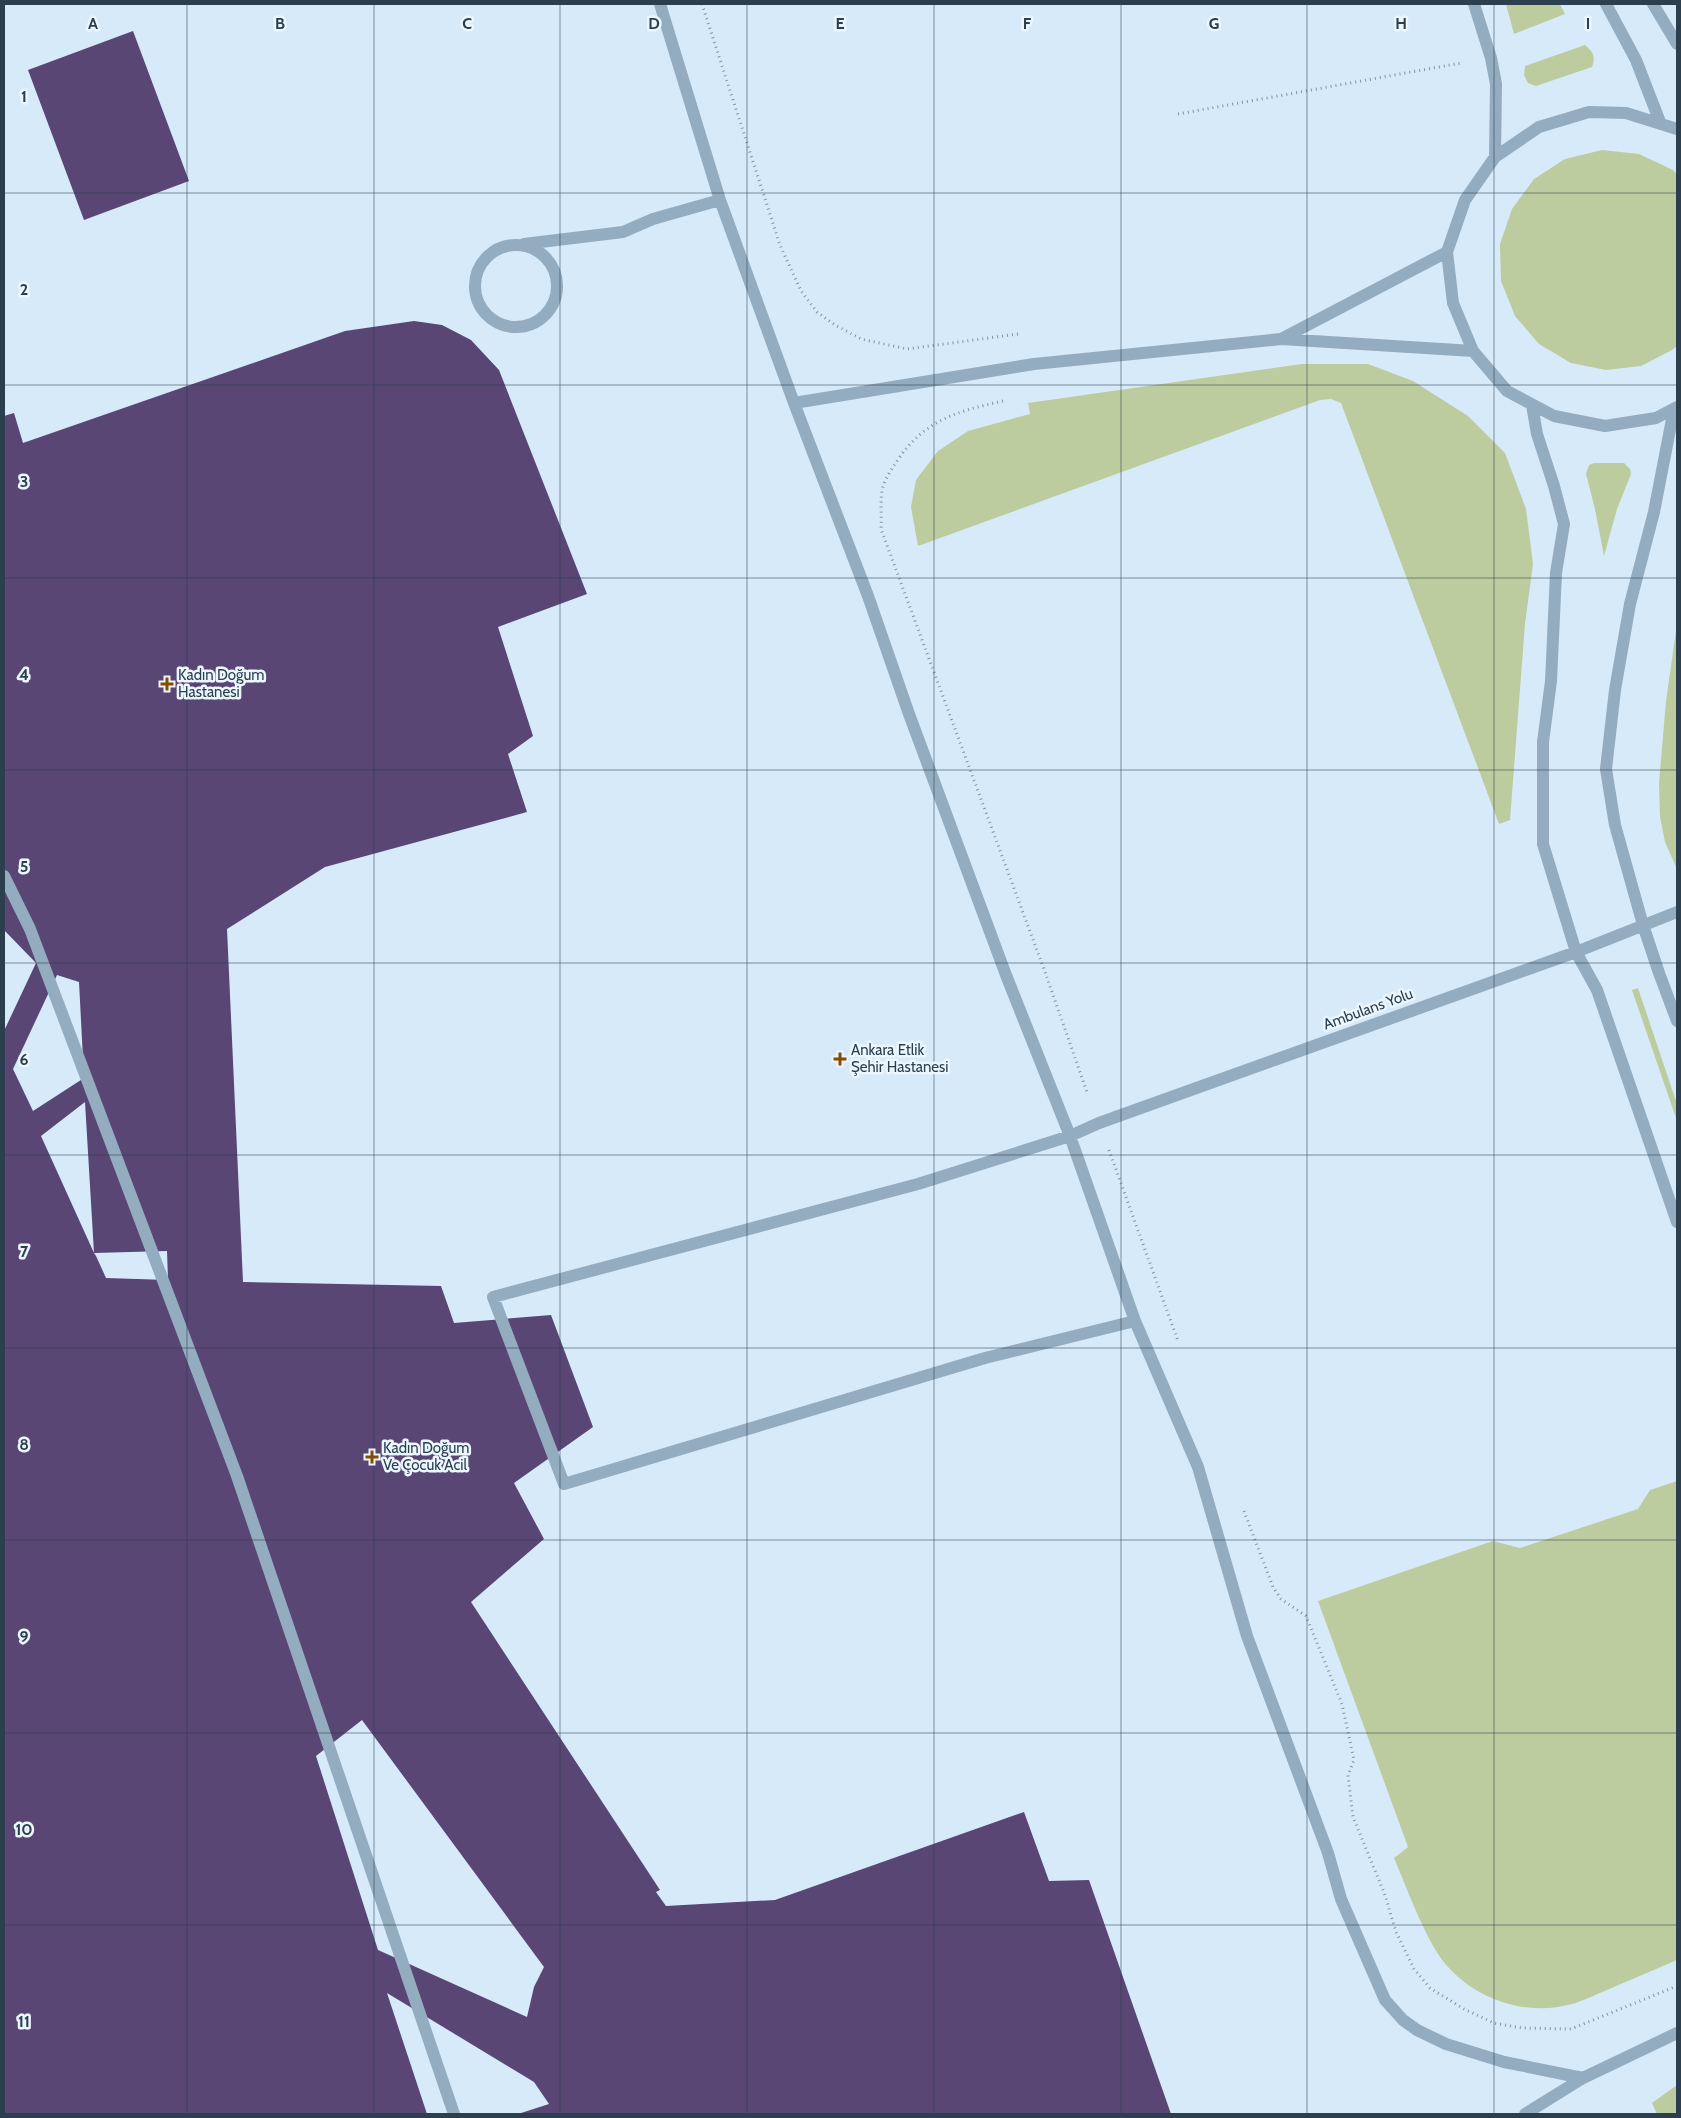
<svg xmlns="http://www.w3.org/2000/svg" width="1681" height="2118" font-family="Cabin,sans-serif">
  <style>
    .green { fill: #bdcc9e }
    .building { fill: #594674; fill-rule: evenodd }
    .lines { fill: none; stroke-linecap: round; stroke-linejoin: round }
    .path { stroke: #8195a5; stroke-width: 3; stroke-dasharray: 1 4; stroke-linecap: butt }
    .service { stroke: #93acbf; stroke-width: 12 }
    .grid { fill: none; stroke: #2b3f4f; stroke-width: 1; stroke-opacity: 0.55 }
    .poi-dot { fill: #864c02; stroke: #ecf6fe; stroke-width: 2 }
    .labels { text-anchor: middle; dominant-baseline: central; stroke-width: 5; stroke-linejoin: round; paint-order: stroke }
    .poi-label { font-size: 15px; fill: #2b3f4f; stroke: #ecf6fe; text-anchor: start }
    .street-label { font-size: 15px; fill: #2b3f4f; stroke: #ecf6fe }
    .grid-label { font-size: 16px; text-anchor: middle; font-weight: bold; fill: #2b3f4f; stroke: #ecf6fe; stroke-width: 5; stroke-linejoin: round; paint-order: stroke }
  </style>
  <rect width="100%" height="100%" fill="#d6eafa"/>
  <!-- green -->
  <path class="green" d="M1506 4H1560L1565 14 1514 34Z
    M1585 45C1593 52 1596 56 1592 67L1536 86 1528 83 1524 75 1525 66Z
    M1602 150 1639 154 1673 170 1677 174V346L1672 350 1641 366 1606 370 1571 363 1539 344 1515 316 1501 281 1500 244 1512 209 1534 179 1565 159Z
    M1302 364H1368L1413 381 1468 416 1505 453 1526 509 1533 564 1525 624 1510 820 1499 824 1341 403 1331 399 1320 400 918 546 911 507 916 480 938 451 968 431 1030 414 1028 403Z
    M1594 463H1624L1630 469 1631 474 1617 509 1604 556 1595 509 1586 474 1589 465Z
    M1677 624V869L1665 842 1660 817 1659 783 1666 701Z
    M1638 988 1677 1104V1121L1632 990Z
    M1677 1481V1960C1654 1970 1630 1980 1607 1990 1596 1994 1584 2001 1572 2004 1525 2017 1473 1999 1443 1961 1424 1936 1407 1888 1394 1858L1408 1847 1318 1601 1493 1541 1520 1548 1638 1509 1650 1490Z
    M1677 2085V2114H1657L1652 2103Z"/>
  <!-- building -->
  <path class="building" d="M133 31 189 181 84 220 28 70Z
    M414 321 442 325 471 340 499 370 587 594 498 627 533 736 508 754 527 812 325 867 227 929 243 1282 441 1286 454 1323 551 1315 593 1427 514 1483 544 1539 471 1602 660 1890 656 1892 666 1906 775 1900 1024 1812 1049 1881 1089 1880 1171 2114H518L549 2104 534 2082 387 1993 427 2114H4V1031L36 963 4 930V416L14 413 23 443 345 331ZM57 975 79 982 84 1078 33 1111 13 1069ZM85 1102 94 1253 167 1251 168 1280 106 1278 96 1256 94 1253 41 1136ZM362 1720 544 1967 534 1987 527 2017 378 1950 316 1756Z"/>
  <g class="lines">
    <!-- path -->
    <path class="path" d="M702 4 780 245 801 291 817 312 835 325 861 339 907 349 1018 334
      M1178 114 1461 63
      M1003 401C958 411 924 420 897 461 891 470 884 480 882 491 880 504 882 517 881 529L1045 972 1088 1095
      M1109 1150 1178 1341
      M1244 1511 1273 1587 1281 1599 1306 1616 1342 1704 1354 1760 1348 1775 1353 1817 1385 1895 1396 1932 1414 1969 1430 1988 1464 2009 1494 2023 1522 2028 1571 2029 1677 1986"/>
    <!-- service -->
    <path class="service" d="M660 4 720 200 794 403 868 596 909 714 1006 975 1070 1136 1135 1321 1198 1467 1247 1636 1328 1853 1341 1899 1385 2000 1403 2020 1417 2030 1446 2044 1504 2062 1583 2078 1677 2033
      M1474 4 1491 58 1496 84 1495 157
      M1606 4 1636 60 1660 122
      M1653 4 1677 44
      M1677 129 1626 113 1589 112 1539 127 1495 157 1465 200 1447 252 1453 303 1473 351 1507 391 1554 416 1605 426 1656 418 1677 407
      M524 244 623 232 653 219 720 200
      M475 286a41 41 0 1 1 82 0a41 41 0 1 1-82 0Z
      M1281 339 1447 252
      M794 403 1034 364 1281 339 1473 351
      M1532 405 1537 434 1554 486 1564 524 1556 573 1551 681 1543 742V844L1576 952 1597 990 1677 1222
      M1674 409 1654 512 1630 604 1615 690 1606 769 1615 825 1643 925 1659 973 1677 1021
      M4 876 30 929 237 1476 454 2114
      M1135 1321 985 1358 564 1484 493 1297 918 1184 1070 1136 1099 1123 1576 952 1677 912
      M1525 2114 1583 2078"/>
  </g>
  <!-- grid -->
  <path class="grid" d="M187 4V2114M374 4V2114M560 4V2114M747 4V2114M934 4V2114M1121 4V2114M1307 4V2114M1494 4V2114M4 193H1677M4 385H1677M4 578H1677M4 770H1677M4 963H1677M4 1155H1677M4 1348H1677M4 1540H1677M4 1733H1677M4 1925H1677"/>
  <!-- markers -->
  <g class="poi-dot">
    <path d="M164.5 676.5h5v5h5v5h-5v5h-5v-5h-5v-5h5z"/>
    <path d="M837.5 1051.5h5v5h5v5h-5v5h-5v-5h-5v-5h5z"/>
    <path d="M369.5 1449.5h5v5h5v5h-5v5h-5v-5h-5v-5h5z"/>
  </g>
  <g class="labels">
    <!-- poi labels -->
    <g class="poi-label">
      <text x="178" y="675">Kadın Doğum<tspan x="178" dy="17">Hastanesi</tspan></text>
      <text x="851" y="1050">Ankara Etlik<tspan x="851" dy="17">Şehir Hastanesi</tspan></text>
      <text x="383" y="1448">Kadın Doğum<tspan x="383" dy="17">Ve Çocuk Acil</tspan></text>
    </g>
    <!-- street labels -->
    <g class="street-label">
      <text transform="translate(1368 1009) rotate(-20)">Ambulans Yolu</text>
    </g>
  </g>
  <g class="grid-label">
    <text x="93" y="29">A</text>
    <text x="280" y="29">B</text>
    <text x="467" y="29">C</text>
    <text x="654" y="29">D</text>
    <text x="840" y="29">E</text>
    <text x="1027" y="29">F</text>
    <text x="1214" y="29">G</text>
    <text x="1401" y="29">H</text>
    <text x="1588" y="29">I</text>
    <text x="24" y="102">1</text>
    <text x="24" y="295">2</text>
    <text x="24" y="487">3</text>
    <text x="24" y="680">4</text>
    <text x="24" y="872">5</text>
    <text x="24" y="1065">6</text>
    <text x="24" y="1257">7</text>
    <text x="24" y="1450">8</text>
    <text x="24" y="1642">9</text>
    <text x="24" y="1835">10</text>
    <text x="24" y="2027">11</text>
  </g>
  <!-- border -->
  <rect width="1681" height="2118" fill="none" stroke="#2b3f4f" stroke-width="10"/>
</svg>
